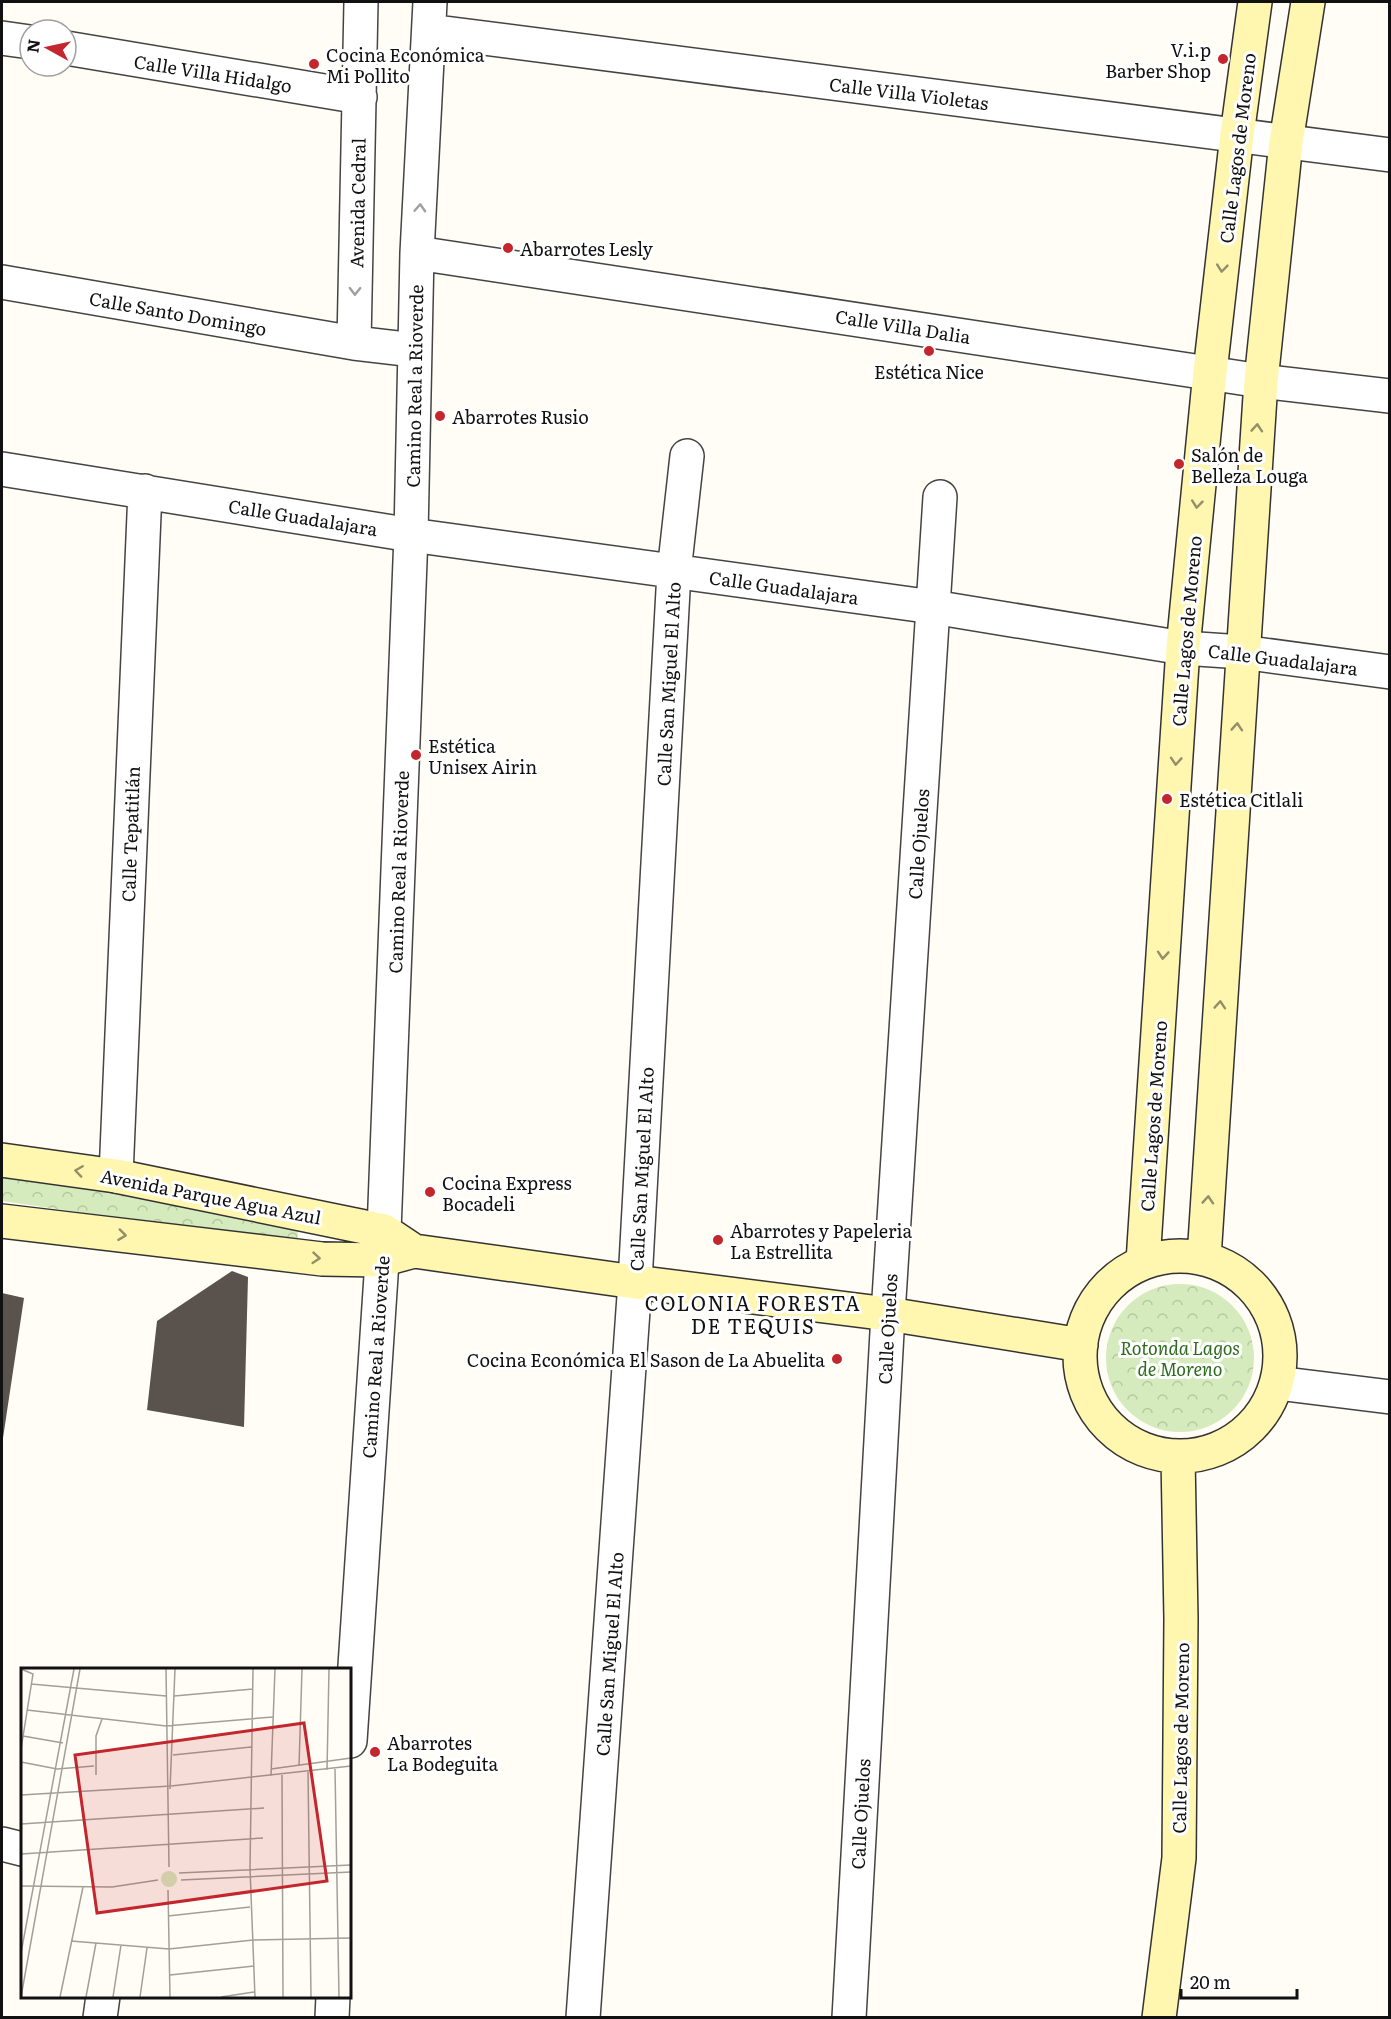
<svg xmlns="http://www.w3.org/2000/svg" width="1391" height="2019" font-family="Literata,serif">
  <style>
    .park { fill: url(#park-crowns) }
    .building { fill: #5a524d }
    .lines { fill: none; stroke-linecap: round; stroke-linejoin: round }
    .street-casing { stroke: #444; stroke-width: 36 }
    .secondary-casing { stroke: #333; stroke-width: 36 }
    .street { stroke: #fff; stroke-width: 33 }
    .secondary { stroke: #fff6b0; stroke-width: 33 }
    .oneway { stroke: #a0a0a0 }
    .oneway2 { stroke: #948f68 }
    .poi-dot { fill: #c4262e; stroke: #fff; stroke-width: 2 }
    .labels { text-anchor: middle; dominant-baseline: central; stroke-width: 6; stroke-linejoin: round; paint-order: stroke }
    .poi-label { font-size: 18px; fill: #111; stroke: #fff; text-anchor: start }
    .street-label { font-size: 18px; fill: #111; stroke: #fff }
    .park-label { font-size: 18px; font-style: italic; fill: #2f6b1f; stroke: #fff }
    .neighbourhood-label { font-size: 20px; letter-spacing: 1.5px; fill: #111; stroke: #fff }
    .inset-road { fill: none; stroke: #a09f9a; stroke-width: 1.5 }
    .view { fill: #c4262e; fill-opacity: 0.15; stroke: #c4262e; stroke-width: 3 }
    .inset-edge { fill: none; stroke: #111; stroke-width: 3 }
  </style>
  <defs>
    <pattern id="park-crowns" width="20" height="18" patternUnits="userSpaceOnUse" patternTransform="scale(1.5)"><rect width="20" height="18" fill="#d5ebbd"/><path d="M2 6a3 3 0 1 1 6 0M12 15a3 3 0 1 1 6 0" fill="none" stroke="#b6c8a1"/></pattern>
  </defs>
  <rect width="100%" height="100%" fill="#fffdf5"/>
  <!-- park -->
  <path class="park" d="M2 1173 299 1221 297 1244 2 1201Z
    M1106 1358a74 74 0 1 1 148 0a74 74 0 1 1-148 0Z"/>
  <!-- building -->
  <path class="building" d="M232 1271 248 1277 244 1427 147 1410 157 1321Z
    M2 1293 24 1298 3 1438H2Z"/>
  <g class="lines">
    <!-- street casing -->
    <g class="street-casing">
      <path id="street" d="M429 31 1390 155
        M2 38 30 42
        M66 48 360 97
        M417 253 1261 381 1390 396
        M2 282 354 343 414 350
        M354 343 361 2
        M2 469 411 535 933 607 1183 648 1242 652 1390 672
        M116 1176 145 491
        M1277 1383 1390 1397
        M350 1741 384 1231 411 535 417 253 430 2
        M2 1844 22 1849
        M100 2018 103 1996
        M332 2018 333 1996
        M583 2018 635 1282 674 572 687 456
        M849 2018 888 1314 940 497"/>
    </g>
    <!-- secondary casing -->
    <g class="secondary-casing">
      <path id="secondary" d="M2 1160 116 1176 384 1231 414 1251
        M2 1221 322 1259 381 1260 414 1251 635 1282 888 1314 1081 1345
        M1080 1356a100 100 0 1 1 200 0a100 100 0 1 1-200 0Z
        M1204 1258 1261 381 1286 142 1308 2
        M1143 1262 1183 648 1210 372 1237 135 1255 2
        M1159 2018 1179 1858 1181 1619 1178 1457"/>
    </g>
    <!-- street -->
    <use href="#street" class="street"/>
    <!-- secondary -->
    <use href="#secondary" class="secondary"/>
  </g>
  <!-- one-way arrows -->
  <defs><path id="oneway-chevron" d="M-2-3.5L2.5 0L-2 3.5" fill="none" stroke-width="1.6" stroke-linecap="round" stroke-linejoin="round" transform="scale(1.5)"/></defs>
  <g class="oneway">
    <use href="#oneway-chevron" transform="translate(420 208) rotate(-87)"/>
    <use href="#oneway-chevron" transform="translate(355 291) rotate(91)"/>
  </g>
  <g class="oneway2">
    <use href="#oneway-chevron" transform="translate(1222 268) rotate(96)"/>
    <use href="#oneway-chevron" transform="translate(1257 428) rotate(-86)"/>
    <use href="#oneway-chevron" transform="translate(1197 504) rotate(96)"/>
    <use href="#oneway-chevron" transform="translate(1237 727) rotate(-86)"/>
    <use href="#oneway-chevron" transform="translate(1176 761) rotate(94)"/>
    <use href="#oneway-chevron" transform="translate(1163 955) rotate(94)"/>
    <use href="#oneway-chevron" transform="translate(1220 1005) rotate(-86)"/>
    <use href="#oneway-chevron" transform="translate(79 1171) rotate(-172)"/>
    <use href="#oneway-chevron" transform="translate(1208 1200) rotate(-86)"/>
    <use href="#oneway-chevron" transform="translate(122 1235) rotate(7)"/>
    <use href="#oneway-chevron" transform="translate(316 1258) rotate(5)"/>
  </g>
  <!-- markers -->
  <g class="poi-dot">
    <circle cx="1223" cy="59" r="6"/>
    <circle cx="314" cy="64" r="6"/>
    <circle cx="508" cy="248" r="6"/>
    <circle cx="929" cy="351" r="6"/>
    <circle cx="440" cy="416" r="6"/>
    <circle cx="1179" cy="464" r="6"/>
    <circle cx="416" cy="755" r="6"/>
    <circle cx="1167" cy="799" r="6"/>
    <circle cx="430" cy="1192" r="6"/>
    <circle cx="718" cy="1240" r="6"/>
    <circle cx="837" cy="1359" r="6"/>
    <circle cx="375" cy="1752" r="6"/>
  </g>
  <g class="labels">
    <!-- poi labels -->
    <g class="poi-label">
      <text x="1211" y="49" text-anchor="end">V.i.p<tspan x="1211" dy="21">Barber Shop</tspan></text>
      <text x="326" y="54">Cocina Económica<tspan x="326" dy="21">Mi Pollito</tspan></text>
      <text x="520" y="248">Abarrotes Lesly</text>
      <text x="929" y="371" text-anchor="middle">Estética Nice</text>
      <text x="452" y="416">Abarrotes Rusio</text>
      <text x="1191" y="454">Salón de<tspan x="1191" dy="21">Belleza Louga</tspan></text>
      <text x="428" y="745">Estética<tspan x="428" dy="21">Unisex Airin</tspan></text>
      <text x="1179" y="799">Estética Citlali</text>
      <text x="442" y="1182">Cocina Express<tspan x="442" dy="21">Bocadeli</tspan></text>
      <text x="730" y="1230">Abarrotes y Papeleria<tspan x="730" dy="21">La Estrellita</tspan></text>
      <text x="825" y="1359" text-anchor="end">Cocina Económica El Sason de La Abuelita</text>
      <text x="387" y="1742">Abarrotes<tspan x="387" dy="21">La Bodeguita</tspan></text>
    </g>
    <!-- street labels -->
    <g class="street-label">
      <text transform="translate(213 73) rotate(9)">Calle Villa Hidalgo</text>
      <text transform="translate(909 93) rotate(7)">Calle Villa Violetas</text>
      <text transform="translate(1237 148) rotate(-83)">Calle Lagos de Moreno</text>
      <text transform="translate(357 203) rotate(-89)">Avenida Cedral</text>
      <text transform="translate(178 313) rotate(10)">Calle Santo Domingo</text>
      <text transform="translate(903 326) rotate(9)">Calle Villa Dalia</text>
      <text transform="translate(414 386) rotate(-89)">Camino Real a Rioverde</text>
      <text transform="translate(303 517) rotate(9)">Calle Guadalajara</text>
      <text transform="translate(784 587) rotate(8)">Calle Guadalajara</text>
      <text transform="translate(1186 631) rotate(-85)">Calle Lagos de Moreno</text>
      <text transform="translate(1283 659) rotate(7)">Calle Guadalajara</text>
      <text transform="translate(668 684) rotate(-87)">Calle San Miguel El Alto</text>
      <text transform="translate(130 834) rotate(-88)">Calle Tepatitlán</text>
      <text transform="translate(918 844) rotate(-86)">Calle Ojuelos</text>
      <text transform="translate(398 872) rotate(-88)">Camino Real a Rioverde</text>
      <text transform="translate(1153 1116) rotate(-86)">Calle Lagos de Moreno</text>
      <text transform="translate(641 1169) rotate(-87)">Calle San Miguel El Alto</text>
      <text transform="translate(211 1196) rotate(11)">Avenida Parque Agua Azul</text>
      <text transform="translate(887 1329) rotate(-87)">Calle Ojuelos</text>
      <text transform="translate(375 1357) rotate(-86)">Camino Real a Rioverde</text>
      <text transform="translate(609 1654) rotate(-86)">Calle San Miguel El Alto</text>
      <text transform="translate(1180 1738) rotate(-89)">Calle Lagos de Moreno</text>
      <text transform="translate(860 1814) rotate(-87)">Calle Ojuelos</text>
    </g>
    <!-- park labels -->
    <g class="park-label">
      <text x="1180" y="1347">Rotonda Lagos<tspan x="1180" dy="21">de Moreno</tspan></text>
    </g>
    <!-- neighbourhood labels -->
    <g class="neighbourhood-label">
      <text x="753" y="1302">COLONIA FORESTA<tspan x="753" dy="23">DE TEQUIS</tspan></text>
    </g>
  </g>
  <!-- overview -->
  <g transform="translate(21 1668)">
    <rect width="330" height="330" fill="#fffdf5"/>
    <path d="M140 211a8 8 0 1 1 16 0a8 8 0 1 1-16 0Z" fill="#d5ebbd"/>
    <path class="inset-road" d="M0 1 12 6 0 81M145 1 148 199M232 1 229 200 234 329M10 16 145 28M153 28 232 21M6 42 145 58 252 49M2 68 42 75M152 87 230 79M0 94 36 101 73 98M278 98 281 1M250 101 330 90M314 101 318 329M306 102 308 1M287 104 290 329M75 107V68L81 51M261 107 262 329M250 108 254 1M149 121 154 1M0 127 150 118 330 98M0 156 243 140M0 186 242 170M158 205 330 197M160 212 330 204M0 218 91 219 137 212M147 222 149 329M147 248 229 239M50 273 148 281 232 272 330 270M0 285 53 1M149 307 233 298M0 329 59 1M39 329 62 219M65 329 75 275M92 329 100 277M119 329 126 280M200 329 233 324"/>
    <path class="view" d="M283 55 306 213 76 245 54 87Z"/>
    <rect width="330" height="330" class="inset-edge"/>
  </g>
  <!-- border -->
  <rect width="1391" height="2019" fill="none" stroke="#111111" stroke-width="6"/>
  <!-- north arrow -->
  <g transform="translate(48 48) rotate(278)"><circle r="28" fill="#ffffff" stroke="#a0a0a0" stroke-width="1.5"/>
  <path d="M0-4.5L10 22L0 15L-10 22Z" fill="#c4262e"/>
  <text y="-9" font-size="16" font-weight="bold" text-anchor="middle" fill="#111111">N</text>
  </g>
  <!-- scale -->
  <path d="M1181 1989v9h116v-9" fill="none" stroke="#111111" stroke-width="3"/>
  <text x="1190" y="1989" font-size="18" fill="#111111" stroke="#ffffff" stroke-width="4.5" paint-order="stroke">20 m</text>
</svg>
